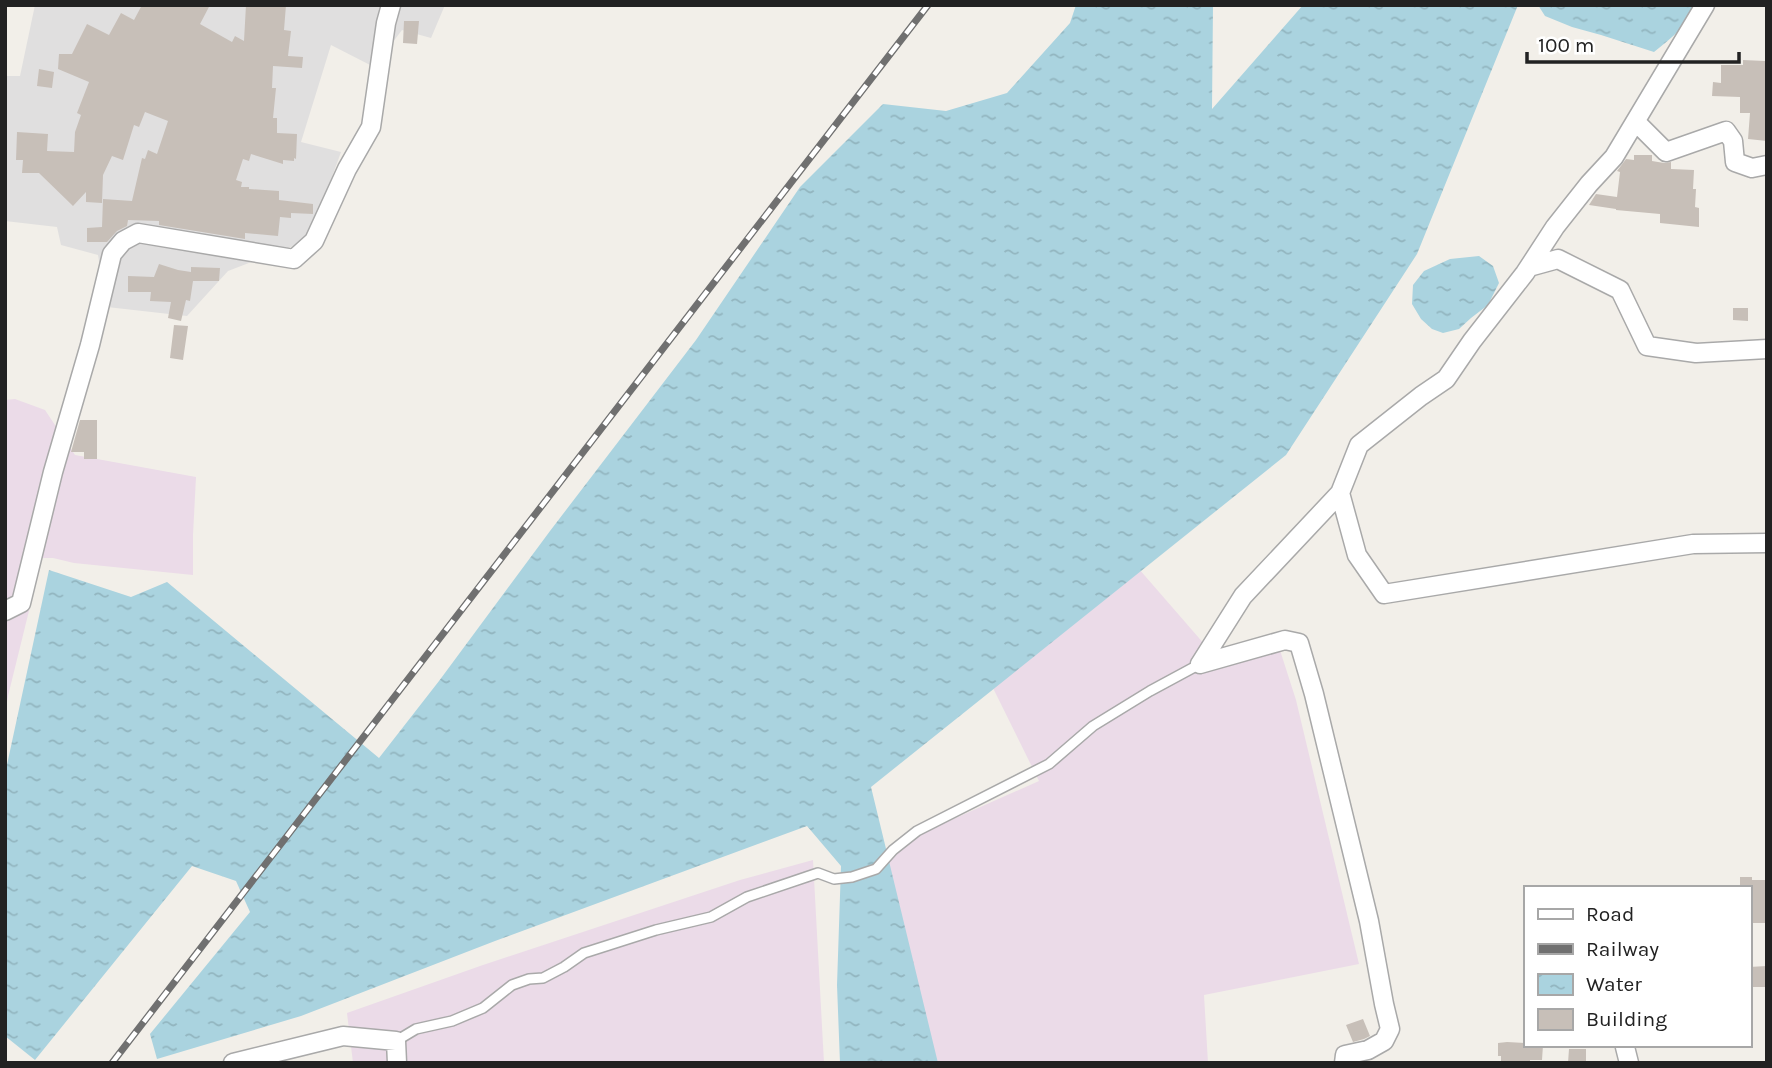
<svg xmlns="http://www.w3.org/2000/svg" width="1772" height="1068" font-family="Karla,sans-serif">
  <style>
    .residential { fill: #e0dfdf }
    .industrial { fill: #ebdbe8 }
    .water { fill: url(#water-ripples) }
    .building { fill: #c7bfb8 }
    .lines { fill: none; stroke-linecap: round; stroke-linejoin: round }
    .service-casing { stroke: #a9a9a9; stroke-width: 12 }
    .minor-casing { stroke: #a9a9a9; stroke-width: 21 }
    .service { stroke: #fff; stroke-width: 9 }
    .minor { stroke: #fff; stroke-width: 18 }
    .rail-casing { stroke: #707070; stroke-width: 7 }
    .rail { stroke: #fff; stroke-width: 4.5; stroke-dasharray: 13; stroke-linecap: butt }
  </style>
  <defs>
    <pattern id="water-ripples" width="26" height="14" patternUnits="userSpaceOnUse" patternTransform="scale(1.75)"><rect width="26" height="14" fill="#aad3df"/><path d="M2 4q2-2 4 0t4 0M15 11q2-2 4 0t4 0" fill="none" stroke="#92b5bf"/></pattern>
  </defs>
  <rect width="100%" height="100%" fill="#f2efe9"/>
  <!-- residential -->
  <path class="residential" d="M35 5H445L431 38 402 30 374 67 331 45 301 142 341 152 309 240 228 271 187 316 107 307 98 255 61 245 57 227 5 221V76H20Z"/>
  <!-- industrial -->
  <path class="industrial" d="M15 399 45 410 75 455 196 477 193 535V575L74 563 53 558H42L8 696 5 715V400Z
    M1139 569 1212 653 1278 644 1296 700 1359 964 1204 995 1208 1063H937L877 853 1039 781 993 688Z
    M813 860 824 1063H353L347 1013 483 965 740 880Z"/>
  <!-- water -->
  <path class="water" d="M1076 5H1213L1212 109 1303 5H1518L1417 254 1286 455 871 787 938 1063H840L837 985 841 866 807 826 495 941 301 1016 157 1059 150 1034 250 912 236 881 192 866 35 1060 5 1036V774L49 570 131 597 167 582 379 758 439 681 550 531 696 340 800 187 883 104 946 111 1007 93 1070 23Z
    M1538 5H1699C1686 26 1673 37 1654 52L1601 35 1572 27 1545 16Z
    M1479 256 1493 266 1499 283 1488 305 1471 318 1459 329 1443 333 1432 329 1421 319 1412 304 1413 285 1424 271 1450 259Z"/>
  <!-- building -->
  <path class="building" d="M142 5H210L200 24 232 42 235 36 244 41 246 5H286L284 30 291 31 288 56 303 57 302 68 273 66 272 88H276L273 118H277V133L297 134 296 159 294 158V161L283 160V164L251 154 249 161 243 159 236 180 242 182 241 187H249V189L279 191V200L313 204V214L291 213V218L280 217 278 236 245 233V239L159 225V221L128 220 127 226 117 231 107 242H87V228L102 227 103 199 132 201 142 158 145 159 148 150 157 154 168 121 145 112 139 127 134 125 123 160 112 156 103 175 102 203 86 202V192L73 206 39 173H22L23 160H16L17 132 48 134 47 151 74 152 75 132 81 115 77 113 89 82 58 69 59 54H72L87 24 109 35 121 13 134 20Z
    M404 21H419L417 44 403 43Z
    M1743 60 1765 61 1767 141 1748 139 1750 113H1740V97L1712 96 1713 82 1721 83V65H1743Z
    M39 69 54 72 52 88 37 86Z
    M1634 155H1652V161L1664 163 1671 162V169L1694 170 1693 189H1696L1695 207 1699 208V227L1660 223V214L1616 210V209L1589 205 1596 194 1617 197 1620 172 1617 171 1626 159 1634 160Z
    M159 264 178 270 191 272V267L220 268 219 281H193L190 301 186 300 181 321 168 318 171 302 150 301 151 292H128V276L154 277Z
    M1733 308H1748V321L1733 320Z
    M174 325 188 326 183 360 170 358Z
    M80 420H97V459H84V452H71Z
    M1740 877H1752V880H1767V923H1749V888H1740Z
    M1767 966V987H1749V967Z
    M1363 1019 1370 1036 1364 1039 1353 1042 1346 1025Z
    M1507 1042 1525 1043V1045H1543L1542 1060H1530V1063H1501V1056H1498V1043Z
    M1569 1049H1586V1063H1568Z"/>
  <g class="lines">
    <!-- service casing -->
    <g class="service-casing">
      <path id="service" d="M396 1041 416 1029 452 1021 483 1008 512 985 529 979 543 978 564 967 584 953 656 930 711 917 747 897 818 873 834 879 852 877 876 869 893 850 917 831 1049 764 1093 726 1150 691 1200 664"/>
    </g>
    <!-- minor casing -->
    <g class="minor-casing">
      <path id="minor" d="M1636 122 1666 152 1726 131 1733 141 1735 162 1752 168 1767 165
        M1529 267 1558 259 1620 290 1647 346 1696 353 1767 349
        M1340 493 1357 555 1384 594 1693 544 1767 543
        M5 611 21 603 53 472 90 345 112 254 123 241 138 233 294 259 314 241 347 169 371 127 386 23 391 5
        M1200 664 1243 596 1340 493 1359 445 1421 396 1446 379 1472 341 1525 273 1555 227 1589 184 1614 157 1705 5
        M1200 664 1285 640 1299 643 1314 694 1369 921 1384 1004 1390 1029 1384 1041 1368 1050 1345 1055 1344 1063
        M1625 1047 1629 1063
        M233 1063 343 1036 396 1041 397 1063"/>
    </g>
    <!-- service -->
    <use href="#service" class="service"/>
    <!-- minor -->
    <use href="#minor" class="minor"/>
    <!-- rail casing -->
    <g class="rail-casing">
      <path id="rail" d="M112 1063 928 5"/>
    </g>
    <!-- rail -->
    <use href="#rail" class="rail"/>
  </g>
  <!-- border -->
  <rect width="1772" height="1068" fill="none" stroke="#222222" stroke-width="14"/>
  <!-- legend -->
  <rect x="1524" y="886" width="228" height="161" fill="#ffffff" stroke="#a7a7a7" stroke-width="2"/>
  <rect x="1538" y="909" width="35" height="10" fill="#ffffff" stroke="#a7a7a7" stroke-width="2"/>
  <text x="1586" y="921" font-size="21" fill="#222222">Road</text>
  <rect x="1538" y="944" width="35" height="10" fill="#707070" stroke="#a7a7a7" stroke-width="2"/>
  <text x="1586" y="956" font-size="21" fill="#222222">Railway</text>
  <rect x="1538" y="974" width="35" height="21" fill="url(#water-ripples)" stroke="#a7a7a7" stroke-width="2"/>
  <text x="1586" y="991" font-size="21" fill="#222222">Water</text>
  <rect x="1538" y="1009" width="35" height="21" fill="#c7bfb8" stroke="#a7a7a7" stroke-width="2"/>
  <text x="1586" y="1026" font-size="21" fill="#222222">Building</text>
  <!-- scale -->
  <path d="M1527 52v10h212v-10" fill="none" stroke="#222222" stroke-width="3.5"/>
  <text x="1538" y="52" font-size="21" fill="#222222" stroke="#ffffff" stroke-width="5" paint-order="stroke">100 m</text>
</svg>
